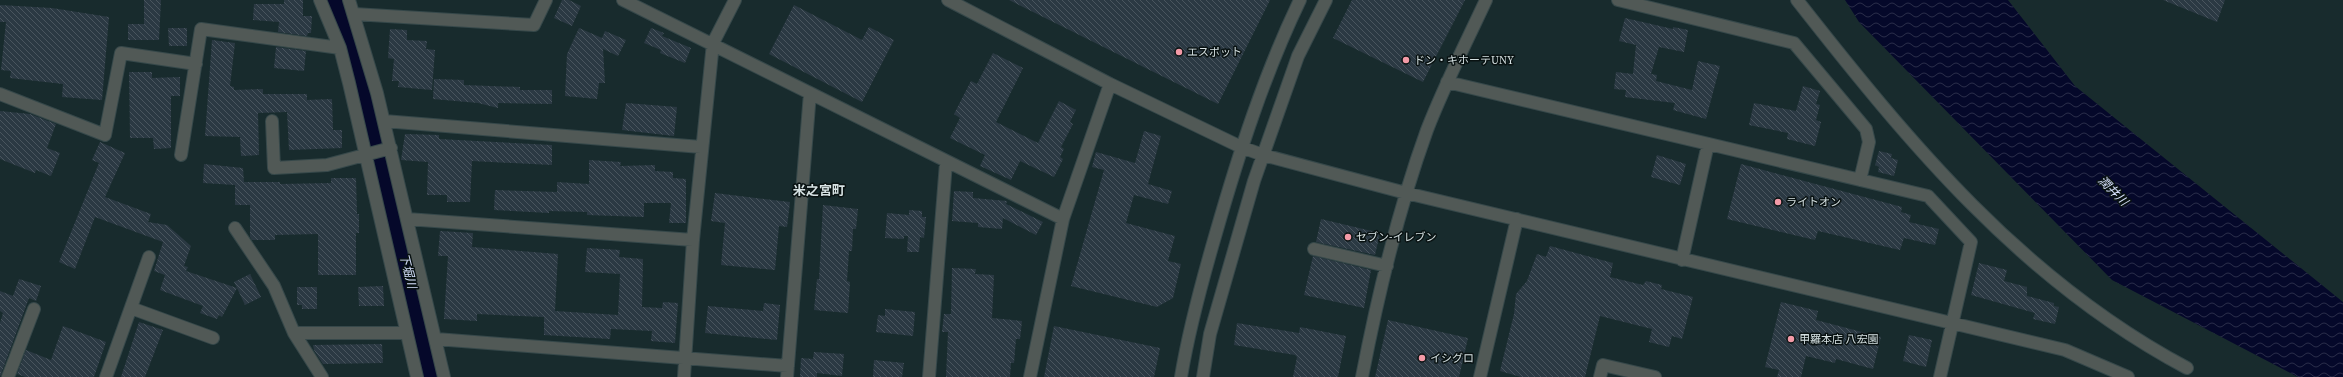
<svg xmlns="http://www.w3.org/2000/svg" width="2343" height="377" font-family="'Source Serif 4','Noto Sans JP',serif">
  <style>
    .water { fill: url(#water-waves) }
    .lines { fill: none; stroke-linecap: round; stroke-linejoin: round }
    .river { stroke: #05082a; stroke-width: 31 }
    .building { fill: url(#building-back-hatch) }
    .minor-casing { stroke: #36484a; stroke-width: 14 }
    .minor { stroke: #515956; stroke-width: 12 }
    .poi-dot { fill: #f39aa7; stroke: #091212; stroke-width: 1.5 }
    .labels { text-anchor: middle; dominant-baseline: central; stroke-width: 3; stroke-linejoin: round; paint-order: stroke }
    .poi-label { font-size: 11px; fill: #d6e1e2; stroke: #091212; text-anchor: start }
    .water-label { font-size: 12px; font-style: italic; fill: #d6e0fc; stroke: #091212 }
    .quarter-label { font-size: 13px; font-weight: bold; fill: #d6e1e2; stroke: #091212 }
  </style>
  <defs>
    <pattern id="water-waves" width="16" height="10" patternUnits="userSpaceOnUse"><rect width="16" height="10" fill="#05082a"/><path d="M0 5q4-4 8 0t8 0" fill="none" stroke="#292c49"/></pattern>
    <pattern id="building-back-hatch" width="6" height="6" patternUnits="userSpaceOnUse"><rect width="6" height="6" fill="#2b3943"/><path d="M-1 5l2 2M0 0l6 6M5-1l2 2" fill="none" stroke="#49555e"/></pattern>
  </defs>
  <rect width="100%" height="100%" fill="#182b2d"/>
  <!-- water -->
  <path class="water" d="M1845 0H2008L2075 86 2343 302V377H2298L2112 280 1859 22Z"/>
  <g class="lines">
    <!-- river -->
    <path class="river" d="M336 0 352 42 376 137
      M382 164 434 377"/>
  </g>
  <!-- building -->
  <path class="building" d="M144 0H161L159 40H128V24H144Z
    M284 0H303V16H312L311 33H308L307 36 278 32 279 22 253 20 254 4H284Z
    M562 0H569L581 6 572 26 554 18Z
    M1009 0H1270L1218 104Z
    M1352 0H1465L1423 82 1333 38Z
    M2163 0H2225L2217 22Z
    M0 5 52 8 109 17 102 100 62 97 63 84 10 78 11 71 1 70 6 22H0Z
    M794 5 862 40 869 27 894 40 862 102 769 54Z
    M1625 18 1673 29V27L1688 30 1684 52 1659 47 1651 74 1657 75 1656 81 1692 90 1698 61 1720 66 1706 119 1673 110 1675 103 1625 97 1626 90 1614 89 1616 72 1633 74 1636 45 1619 41Z
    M168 28H187V46H169Z
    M579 28 602 38 605 31 626 40 618 56 603 49 605 83H599L597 99 565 96 567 54Z
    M651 28 664 33 662 36 691 48 685 63 660 53 661 50 644 43Z
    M390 29 407 30V40L427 41 426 49 435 50 432 90 398 87 399 81H392L394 59 388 58Z
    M212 40 235 43 230 86 234 87V90L263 89V94H307V100L332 99 333 130H342V148L289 150 287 112 258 113 259 155 241 156 240 137 205 136Z
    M276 47 306 51 304 71 274 68Z
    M993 53 1023 68 996 122 1038 143 1059 101 1076 110 1070 122 1073 124 1061 147 1064 149 1060 157 1063 159 1054 177 1020 161 1011 180 980 166 985 155 950 138 960 118 954 114 971 81 977 84Z
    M129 72H152V78L180 77V96H171V148L154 149 153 138H130Z
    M434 79 464 80V85L520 87V90H552V104L498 103V108L478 103 433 99Z
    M1803 86 1820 91 1816 104 1820 105 1816 120 1821 122 1815 146 1787 139 1788 133 1749 125 1754 103 1796 111Z
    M626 103 677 107 674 136 622 130Z
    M0 111 30 114 56 124 47 148 60 153 51 176 36 170 35 173 0 159Z
    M1144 131 1161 136 1148 184 1172 191 1168 204 1134 195 1126 223 1175 236 1168 261 1181 264 1173 298 1157 307 1071 286 1104 170 1092 167 1096 152 1135 163Z
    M405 134 439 135V139L552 145V165L472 161 470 202H447V195H427L428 162 401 160Z
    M100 142 125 153 105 197 151 214 148 222 167 225 191 246 184 266 188 267 186 271 237 288 234 282 250 274 261 297 245 305 237 288 222 317 219 315 217 319 200 313 203 306 160 290 165 275 154 271 163 242 95 217 75 269 59 262 99 163 92 160Z
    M1879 151 1892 154 1891 158 1898 160 1894 176 1878 172 1879 167 1875 165Z
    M1657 155 1686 164 1680 185 1651 177Z
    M589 160 621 162 620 166 655 165V171L673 172V178L686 179V223H669L671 203H644V217L587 215V212L549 211V213L494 210 495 190 557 192V182L589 184Z
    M204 164 243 168 244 182H280V184L331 183V178H356L357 214H359V233H356V275H318V234L275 235V240H252L250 237V205H235V185L203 183Z
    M1741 164 1902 207 1901 212 1911 215 1909 222 1939 229 1935 245 1904 238 1900 250 1818 231 1815 240 1727 219Z
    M954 191 973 192V198L1007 201 1006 204 1043 222 1036 235 1003 218 1002 229 978 227V223L952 221Z
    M715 193 790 202 787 227 779 226 775 270 721 265 725 223 711 221Z
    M823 205 858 209 856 229H853L852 251H849L847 281 850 282 848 313 814 310 817 279H819Z
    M909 210 922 211V217H926L924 238 920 237 919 252H907L908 236H904V239L885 238 887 213 909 215Z
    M1321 219 1380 233 1375 255 1316 242Z
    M440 231 473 233 472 247 558 254 555 311 618 315 620 274 585 272 587 248 620 250 619 257 643 259 642 307 662 308 663 302 678 303 675 343 651 341 652 331 611 329 610 339 544 335V317L477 314V321L444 319 448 256H438Z
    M1550 246 1613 263 1610 277 1643 285 1646 281 1662 285 1661 289 1693 297 1682 339 1672 336 1669 347 1649 342 1652 329 1600 316 1585 377H1521L1500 371 1514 314 1516 294 1527 281 1537 254 1546 257Z
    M1313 256 1371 270 1364 308 1304 295Z
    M1979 263 2007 270 2004 281 2027 287V296L2054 303V306L2059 307 2055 324 2033 319 2035 313 1971 295Z
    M952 268 976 269 975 274 994 275 992 318 1022 321 1020 339H1016L1014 363H1011L1010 377H946L948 332H942L944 314H951Z
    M19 279 41 286 36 301 29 298 0 377V323L3 313 0 311V291L13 296Z
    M383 286 384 306H359L358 287Z
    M297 287H317V309H302V305H297Z
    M1781 302 1818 311 1816 320 1881 337 1873 369 1836 359 1835 363 1806 356 1801 377H1777L1779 370 1765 367Z
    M764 303 780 305 777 340 705 333 708 306 763 311Z
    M885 309 915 312 913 336 876 332 878 315 885 316Z
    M1388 320 1468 338 1459 377H1375Z
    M139 322 163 330 145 377H121Z
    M1237 323 1299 333 1300 327 1346 336 1338 377H1293L1297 357 1295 355 1234 345Z
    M63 326 106 342 94 377H25L17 374 26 350 51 360Z
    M1054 326 1160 348 1154 377H1044Z
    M1909 335 1932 340 1926 367 1903 361Z
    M382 344 383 363 323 364 314 350 313 345Z
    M814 352 844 354 842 376 817 373V377H800L801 358 813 359Z
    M874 360 904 363 902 377H873Z"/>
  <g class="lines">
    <!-- minor casing -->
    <g class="minor-casing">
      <path id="minor" d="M320 0 340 48 349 83 417 377
        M349 0 377 93 444 377
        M623 0 1063 219
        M948 0 1110 84 1241 147 1263 155 1406 193 2065 350 2128 377
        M1618 0 1794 43 1866 129 1869 142 1860 180
        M1797 0C1910 144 2023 281 2187 368
        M354 14 534 25 546 0
        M1447 82 1928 196 1971 242 1940 377
        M0 94 105 135 121 53 196 64
        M272 121 274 168 327 165 391 148
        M384 121 701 147
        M181 155 201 29 340 48
        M407 219 693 240
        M235 228 274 286 294 333 322 377
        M1314 249 1387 266
        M1682 260 1708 144
        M131 308 213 338
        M294 333H407
        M436 339 788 366
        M8 377 34 309
        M106 377 149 257
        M684 377 693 240 713 43 735 0
        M787 377 810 93
        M929 377 946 163
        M1030 377 1063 219 1110 84
        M1181 377C1189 328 1202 281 1216 233 1239 153 1264 75 1300 0
        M1203 377 1210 334 1254 181 1298 56 1326 0
        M1362 377C1378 294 1398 210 1427 130 1444 86 1466 43 1486 0
        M1480 377 1517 219
        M1600 377 1603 365 1655 377"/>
    </g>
    <!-- minor -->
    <use href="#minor" class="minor"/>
  </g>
  <!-- markers -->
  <g class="poi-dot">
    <circle cx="1179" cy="52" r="4"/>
    <circle cx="1406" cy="60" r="4"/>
    <circle cx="1778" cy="202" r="4"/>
    <circle cx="1348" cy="237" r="4"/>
    <circle cx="1791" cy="339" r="4"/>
    <circle cx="1422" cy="358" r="4"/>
  </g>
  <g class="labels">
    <!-- poi labels -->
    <g class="poi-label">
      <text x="1187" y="52">エスポット</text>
      <text x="1414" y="60">ドン・キホーテUNY</text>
      <text x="1786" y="202">ライトオン</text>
      <text x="1356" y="237">セブン-イレブン</text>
      <text x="1799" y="339">甲羅本店 八宏園</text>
      <text x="1430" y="358">イシグロ</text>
    </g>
    <!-- water labels -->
    <g class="water-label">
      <text transform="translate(2113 191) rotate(45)">潤井川</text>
      <text transform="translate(408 271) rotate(76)">下堀川</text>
    </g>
    <!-- quarter labels -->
    <g class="quarter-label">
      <text x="819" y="190">米之宮町</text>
    </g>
  </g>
</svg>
